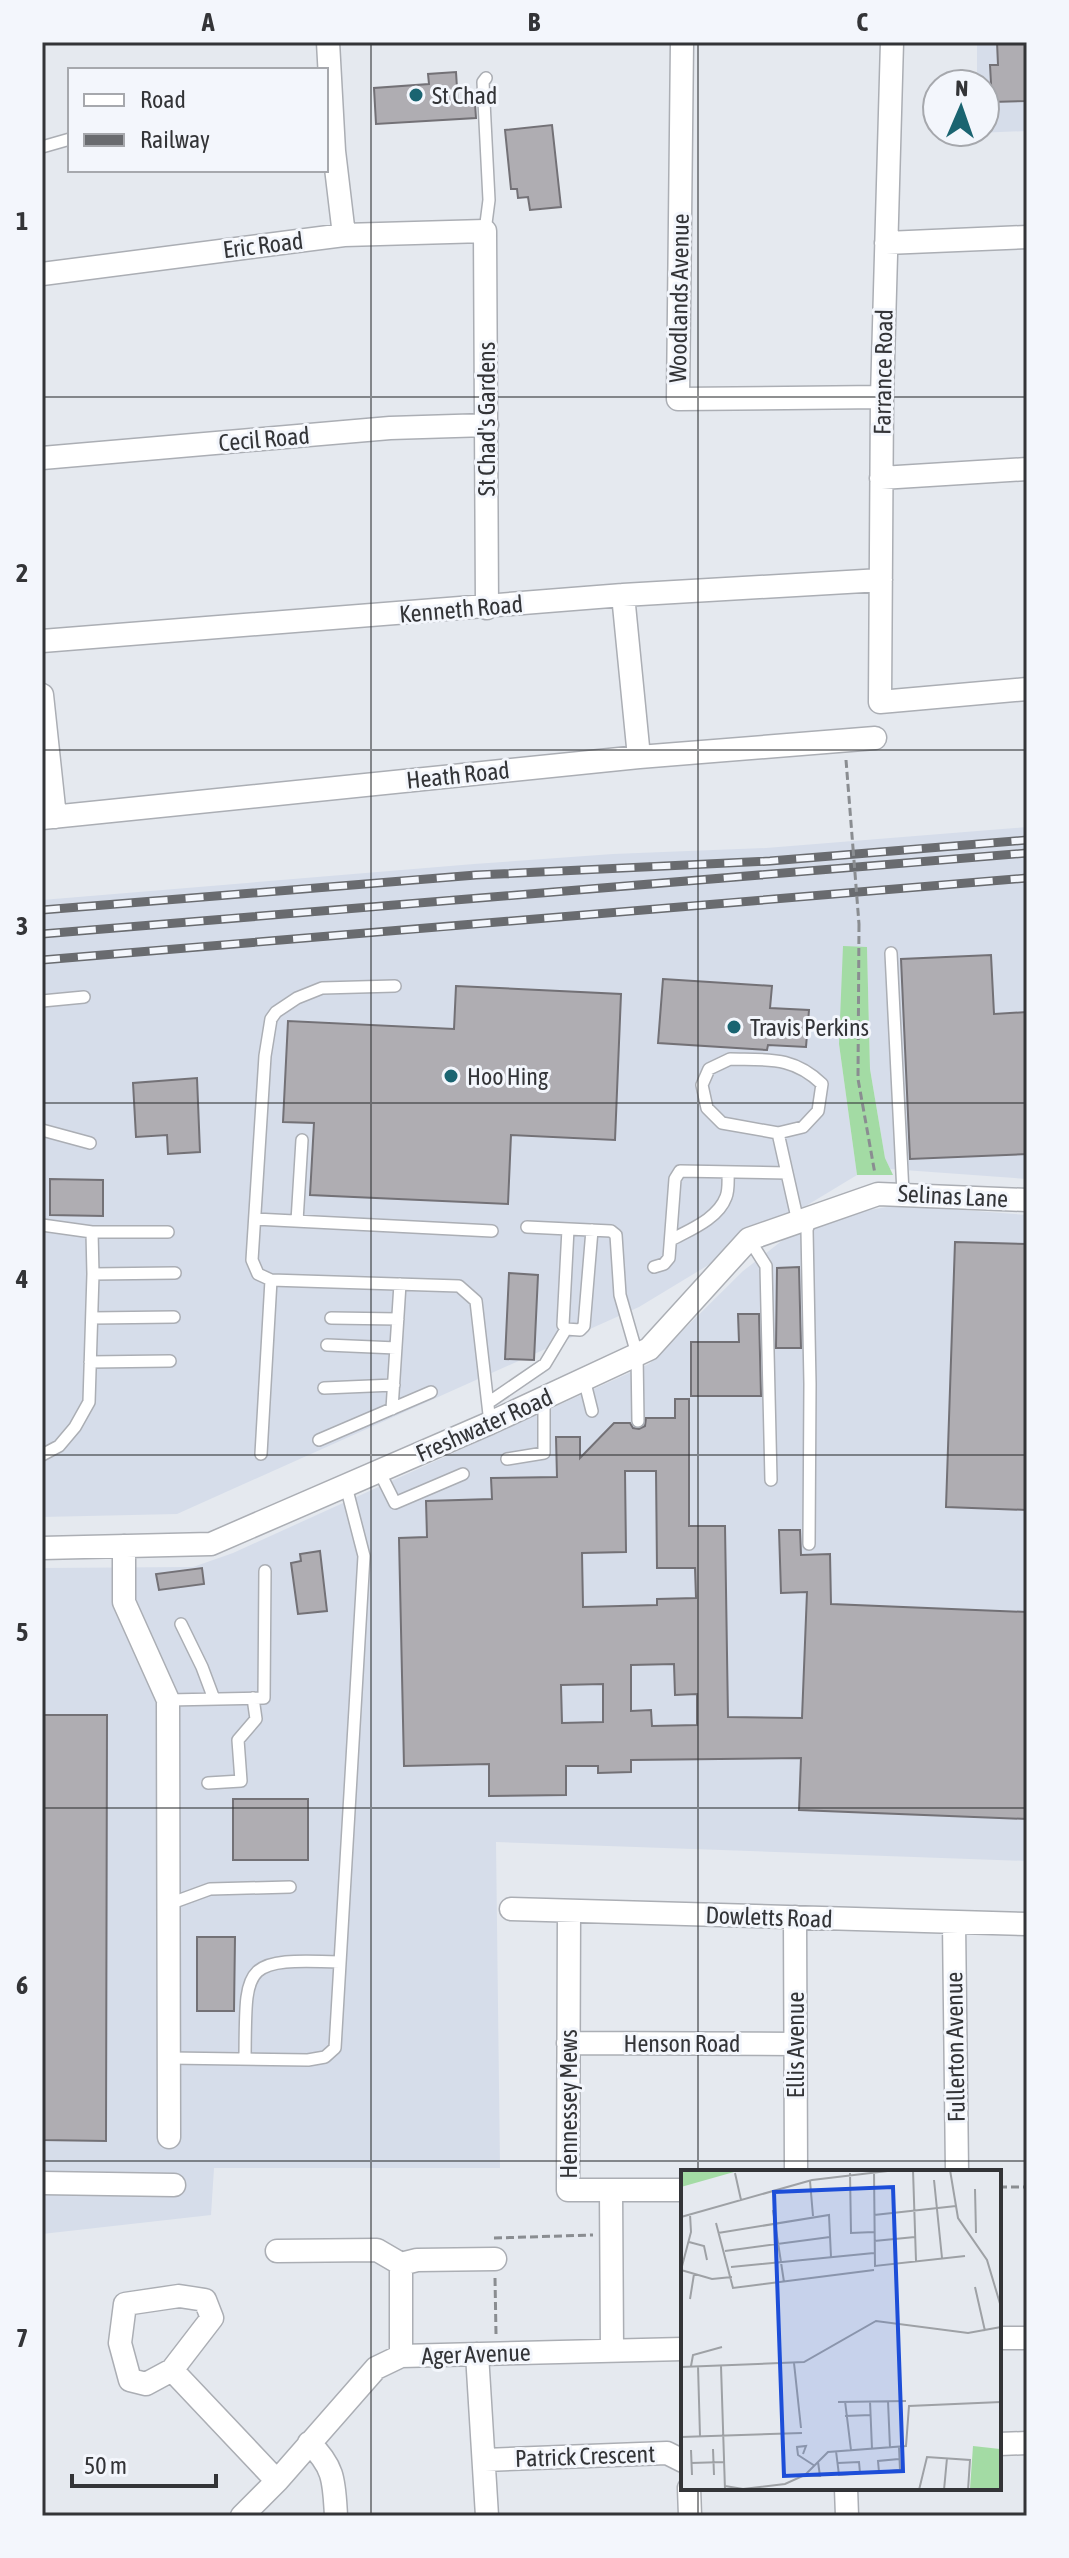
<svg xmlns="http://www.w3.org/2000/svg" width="1069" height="2558" font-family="'Asap Condensed',sans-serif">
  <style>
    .built { fill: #d6ddea }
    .green { fill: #a3dba4 }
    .building { fill: #afadb2; stroke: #737176; stroke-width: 2; fill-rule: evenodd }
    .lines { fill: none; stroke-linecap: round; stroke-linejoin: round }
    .lane-casing { stroke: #abaeb4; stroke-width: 14 }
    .street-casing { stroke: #abaeb4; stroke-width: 25 }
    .path { stroke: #8a8d91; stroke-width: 3; stroke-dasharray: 8 4; stroke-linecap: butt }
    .lane { stroke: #fff; stroke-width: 11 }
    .street { stroke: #fff; stroke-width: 22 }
    .rail-casing { stroke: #696b6f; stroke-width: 9 }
    .rail { stroke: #f3f6fc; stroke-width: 6; stroke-dasharray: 18; stroke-linecap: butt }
    .path-bridge { stroke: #8a8d91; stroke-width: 3; stroke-dasharray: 8 4; stroke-linecap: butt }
    .grid { fill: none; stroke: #333437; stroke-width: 2; stroke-opacity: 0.55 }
    .poi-dot { fill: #1a6471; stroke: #f3f6fc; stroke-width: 3 }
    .labels { text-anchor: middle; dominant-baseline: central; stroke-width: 6; stroke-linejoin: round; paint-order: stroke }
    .poi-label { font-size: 24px; fill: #333437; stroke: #f3f6fc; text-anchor: start }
    .street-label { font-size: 24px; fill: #333437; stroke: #f3f6fc }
    .inset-road { fill: none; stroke: #9ea1a5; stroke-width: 2 }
    .view { fill: #1d4ed8; fill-opacity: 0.15; stroke: #1d4ed8; stroke-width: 4 }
    .inset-edge { fill: none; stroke: #333437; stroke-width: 4 }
    .neatline { fill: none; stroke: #333437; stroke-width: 3 }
    .grid-label { font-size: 26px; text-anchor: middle; font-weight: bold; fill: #333437 }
  </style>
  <rect width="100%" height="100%" fill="#e5e9ef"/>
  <!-- built -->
  <path class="built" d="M977 42H1027V131L977 133 985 132V84H977Z
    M1027 827V1179L890 1169 885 1158 870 1069 867 947 839 1044 857 1175 639 1307 177 1514 42 1517V900L474 864 613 854 766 848Z
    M898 1205 1027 1215V1861L496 1842 500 2168H214L211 2215 42 2234V1568L193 1567 233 1553 649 1364 743 1271 801 1226 830 1217Z"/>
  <!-- green -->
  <path class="green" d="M843 946 867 947 870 1069 885 1158 893 1175H857L839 1044Z"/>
  <!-- building -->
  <path class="building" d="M997 42H1027V101L992 102 990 65H998Z
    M456 72 458 104 475 103 476 118 376 124 374 88 429 84 428 74Z
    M552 125 561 207 530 210 528 197 518 198 517 189H511L505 130Z
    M991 955 994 1014 1027 1012V1154L910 1159 901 959Z
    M663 979 772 986 770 1008 809 1010 806 1047 768 1045 767 1050 658 1043Z
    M456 986 621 994 615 1140 511 1135 508 1204 310 1195 314 1123 283 1122 288 1021 454 1029Z
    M197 1078 200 1152 168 1154 167 1135 136 1137 133 1083Z
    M50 1179 103 1180V1216L50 1215Z
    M955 1242 1027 1244V1510L946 1507Z
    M799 1267 801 1348H776L777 1268Z
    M509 1273 538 1275 534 1360 505 1359Z
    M738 1314H759L761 1396H691V1342H739Z
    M675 1399H689V1526H725L728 1717 802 1718 807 1592 781 1593 779 1530H800L801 1555 830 1554 831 1604 1027 1612V1819L799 1810 801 1758 631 1760V1772L598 1773V1766H566V1795L489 1796V1764L404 1766 399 1538 427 1537 426 1501 492 1499 491 1478 557 1477 556 1437H580V1458L614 1423H630L633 1428 639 1429 645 1426 646 1418H675ZM625 1471H656L657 1568H695L696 1598 657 1599V1605L583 1607 582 1553 626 1552ZM674 1664 675 1695 697 1694V1725L652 1726 651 1710 631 1711V1665ZM603 1684V1722L562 1723 561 1685Z
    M320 1551 327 1611 298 1614 291 1563 301 1561 300 1554Z
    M202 1568 204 1584 159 1590 156 1574Z
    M42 1715H107L106 2141 42 2140Z
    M233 1799H308V1860H233Z
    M197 1937H235L234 2011H197Z"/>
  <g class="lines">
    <!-- lane casing -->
    <g class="lane-casing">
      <path id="lane" d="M42 147 70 139
        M485 231 489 200 483 82 486 78
        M891 953 903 1193
        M395 986 322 988 297 998 276 1012 271 1019 265 1056 252 1260 258 1274 271 1280 459 1286 476 1301 490 1423
        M42 1001 84 997
        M730 1059C768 1060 793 1056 822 1084L818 1111 803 1127 778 1133 722 1123 707 1108 702 1085 709 1069Z
        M42 1130 90 1143
        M778 1133 798 1222
        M255 1219 492 1231
        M297 1221 302 1140
        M42 1225 92 1232
        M527 1227 611 1231 616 1235 620 1295 637 1354 638 1421
        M568 1229 563 1325 566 1329 580 1330 584 1326 592 1230
        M749 1239 766 1266 771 1480
        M671 1240C689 1230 718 1219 726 1197 729 1190 728 1179 728 1172
        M654 1267 664 1264 669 1258 675 1179 680 1171 787 1173
        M93 1274 175 1273
        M92 1318 174 1317
        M331 1318 398 1319
        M327 1345 396 1348
        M90 1362 170 1361
        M584 1379 592 1411
        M324 1388 394 1385
        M488 1403 545 1364 566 1329
        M392 1409 400 1284
        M319 1440 431 1392
        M261 1454 271 1280
        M42 1455 59 1446 75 1427 89 1402 93 1274 92 1232H168
        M507 1459 544 1453V1398
        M379 1471 395 1503 463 1474
        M809 1544 810 1384 807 1230 811 1217
        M181 1624 202 1667 214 1699
        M168 1700 264 1698 265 1571
        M208 1783 241 1781 238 1740 256 1719 253 1698
        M169 1904 210 1889 290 1887
        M170 2058 308 2060 325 2057 335 2048 364 1556 346 1486
        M245 2059C246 1964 241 1958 340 1962"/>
    </g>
    <!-- street casing -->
    <g class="street-casing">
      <path id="street" d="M328 42 334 151 344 235
        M682 42 678 399 882 397
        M892 42 882 397 880 702 1027 689
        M886 243 1027 237
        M42 274 344 235 485 231 487 608
        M42 458 390 428 487 425
        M881 478 1027 469
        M623 595 639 757
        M42 641 623 595 881 580
        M42 695 55 817
        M42 818 639 757 875 738
        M124 1546V1602L168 1700 169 2137
        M42 1548 211 1544 490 1423 649 1349 749 1239 878 1194 1027 1200
        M511 1909 1027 1924
        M569 1911 568 2190H683
        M795 1917 796 2172
        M954 1922 957 2172
        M568 2043 795 2044
        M42 2183 174 2185
        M611 2190 612 2350
        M277 2251 377 2250 401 2264 417 2260 495 2259
        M179 2296 205 2300 212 2318 172 2370 146 2384 130 2380 120 2343 125 2304Z
        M999 2338H1027
        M477 2354 487 2516
        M401 2356V2264
        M172 2370 277 2481
        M309 2443C335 2467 334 2483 336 2516
        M999 2444 1027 2443
        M485 2460 667 2453 683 2461
        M689 2488 690 2516
        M846 2488 847 2516
        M242 2516 277 2481 376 2368 401 2356 683 2349"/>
    </g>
    <!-- path -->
    <path class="path" d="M846 760 853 848
      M859 924 858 1079 875 1174
      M999 2187H1027
      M494 2238 593 2235
      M495 2278 496 2334"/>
    <!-- lane -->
    <use href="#lane" class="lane"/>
    <!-- street -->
    <use href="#street" class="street"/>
    <!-- rail casing -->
    <g class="rail-casing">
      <path id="rail" d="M42 910 476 875 770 861 1027 840
        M42 934 1027 853
        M42 960 1027 878"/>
    </g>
    <!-- rail -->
    <use href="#rail" class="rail"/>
    <!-- path-bridge -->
    <path class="path-bridge" d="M853 848 859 924"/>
  </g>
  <!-- grid -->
  <path class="grid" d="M371 42V2516M698 42V2172M42 397H1027M42 750H1027M42 1103H1027M42 1455H1027M42 1808H1027M42 2161H1027M698 2488V2516"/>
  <!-- markers -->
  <g class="poi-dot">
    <circle cx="416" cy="95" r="8"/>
    <circle cx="734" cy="1027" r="8"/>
    <circle cx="451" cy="1076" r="8"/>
  </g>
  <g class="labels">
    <!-- poi labels -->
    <g class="poi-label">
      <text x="432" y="95">St Chad</text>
      <text x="750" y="1027">Travis Perkins</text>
      <text x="467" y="1076">Hoo Hing</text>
    </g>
    <!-- street labels -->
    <g class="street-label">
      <text transform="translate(263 245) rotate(-7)">Eric Road</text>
      <text transform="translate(679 298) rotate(-89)">Woodlands Avenue</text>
      <text transform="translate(883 372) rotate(-89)">Farrance Road</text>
      <text transform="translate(486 419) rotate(-90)">St Chad's Gardens</text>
      <text transform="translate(264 439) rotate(-5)">Cecil Road</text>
      <text transform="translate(461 609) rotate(-5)">Kenneth Road</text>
      <text transform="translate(458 775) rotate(-6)">Heath Road</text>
      <text transform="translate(953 1196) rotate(3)">Selinas Lane</text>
      <text transform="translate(484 1425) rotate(-24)">Freshwater Road</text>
      <text transform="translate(769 1917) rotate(2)">Dowletts Road</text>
      <text x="682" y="2043">Henson Road</text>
      <text transform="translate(795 2045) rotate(-90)">Ellis Avenue</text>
      <text transform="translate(955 2047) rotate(-91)">Fullerton Avenue</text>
      <text transform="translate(568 2104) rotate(-90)">Hennessey Mews</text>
      <text transform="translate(476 2354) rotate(-2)">Ager Avenue</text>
      <text transform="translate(585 2456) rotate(-2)">Patrick Crescent</text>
    </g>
  </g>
  <!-- overview -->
  <g transform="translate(681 2170)">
    <rect width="320" height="320" fill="#e5e9ef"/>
    <path d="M0 0H60L0 17ZM292 276 319 279 320 320 289 319Z" fill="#a3dba4"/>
    <path class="inset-road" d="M232 0 235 91M269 0 277 48 306 90 320 137M193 1 194 96 284 86M54 3 60 30M169 3 170 63 193 62M253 10 261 88M129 11 132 46M294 19 295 63M92 40 103 112M193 45 275 36M0 47 131 10 215 0M35 53 52 118 193 100M37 63 148 45 150 87M193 71 234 67M8 72 23 76 26 90M44 81 149 67M50 97 193 83M0 100 10 62 9 44M0 100 31 109 51 107M294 117 304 161M9 129 13 104M113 193 120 258M10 196 12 185 41 177M17 196 19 266M40 196 44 320M0 197 123 192 195 151 287 163 320 157M164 231 170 280M189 231 191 279M207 231 209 278M157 232 225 231M164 246 190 245M0 267 121 263M218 277 219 300 198 302 197 291 218 289M32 279 33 305M10 280 11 305M155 281 158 305 179 303 178 292 157 293M122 284 125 276 116 277 117 285 134 296M10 293 43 292M124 305 139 306 137 292M44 316 62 319 104 314 124 305 147 282 225 276 228 236 320 232M238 320 246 287 289 290 287 320M263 320 266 288"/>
    <path class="view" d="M212 17 222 301 103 306 93 22Z"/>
    <rect width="320" height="320" class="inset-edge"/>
  </g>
  <!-- border -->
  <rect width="1069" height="2558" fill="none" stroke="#f3f6fc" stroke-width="88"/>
  <!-- legend -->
  <rect x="68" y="68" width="260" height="104" fill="#f3f6fc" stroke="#a6a8ad" stroke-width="2"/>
  <rect x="84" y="94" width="40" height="12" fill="#ffffff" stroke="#a6a8ad" stroke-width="2"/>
  <text x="140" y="108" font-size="24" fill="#333437">Road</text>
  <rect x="84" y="134" width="40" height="12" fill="#696b6f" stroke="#a6a8ad" stroke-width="2"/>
  <text x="140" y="148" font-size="24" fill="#333437">Railway</text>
  <!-- north arrow -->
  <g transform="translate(961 108) rotate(2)"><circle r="38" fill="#f3f6fc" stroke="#a6a8ad" stroke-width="2"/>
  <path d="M0-6L14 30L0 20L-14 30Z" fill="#1a6471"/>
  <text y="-12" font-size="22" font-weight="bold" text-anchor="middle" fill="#333437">N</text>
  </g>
  <!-- scale -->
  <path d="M72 2474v12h144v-12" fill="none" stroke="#333437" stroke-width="4"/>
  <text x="84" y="2474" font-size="24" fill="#333437" stroke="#f3f6fc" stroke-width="6" paint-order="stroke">50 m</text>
  <rect x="44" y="44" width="981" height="2470" class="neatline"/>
  <g class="grid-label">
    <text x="208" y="31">A</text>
    <text x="534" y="31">B</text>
    <text x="862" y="31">C</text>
    <text x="22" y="230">1</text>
    <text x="22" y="582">2</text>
    <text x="22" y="935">3</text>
    <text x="22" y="1288">4</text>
    <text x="22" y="1641">5</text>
    <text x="22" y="1994">6</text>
    <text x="22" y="2347">7</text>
  </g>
</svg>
